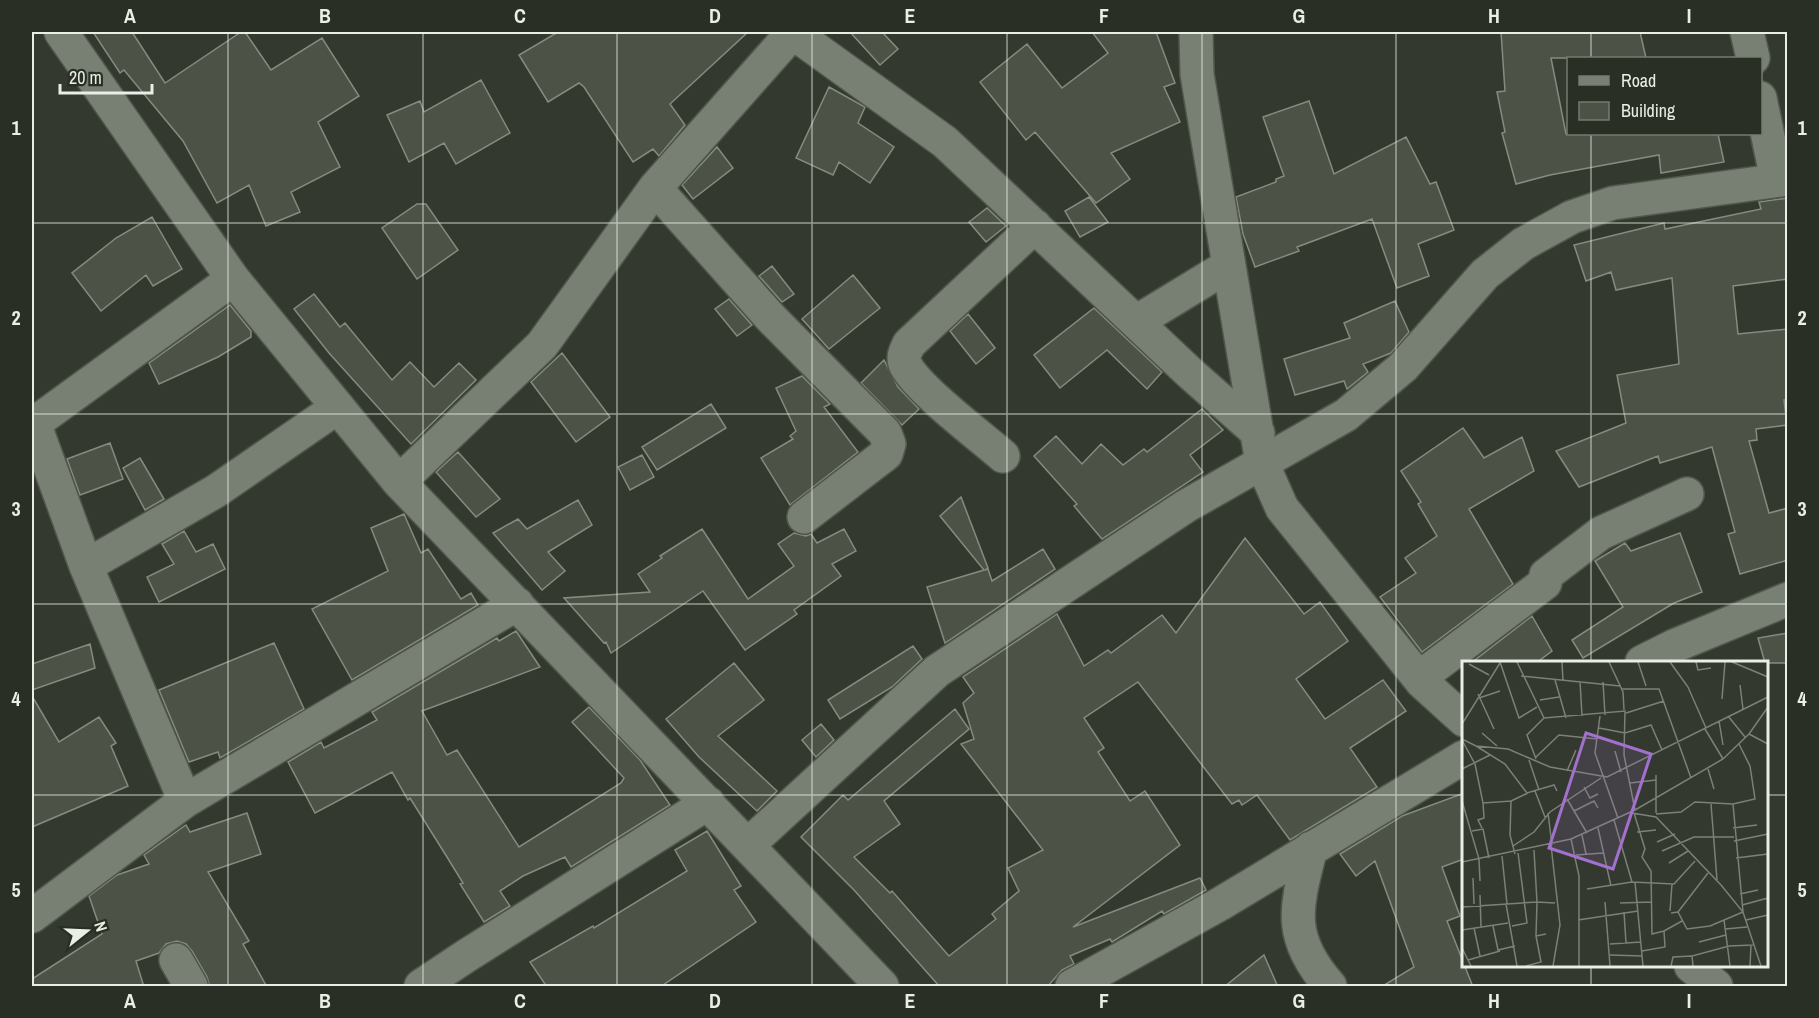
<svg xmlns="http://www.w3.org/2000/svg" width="1819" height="1018" font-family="'Archivo Narrow',sans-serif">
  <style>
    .building { fill: #4c5346; stroke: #858c7f; stroke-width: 1.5 }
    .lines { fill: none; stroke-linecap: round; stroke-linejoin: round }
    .minor-casing { stroke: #50564c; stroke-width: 36 }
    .minor { stroke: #788073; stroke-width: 33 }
    .grid { fill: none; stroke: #eaeee7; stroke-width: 1.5; stroke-opacity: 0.55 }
    .inset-road { fill: none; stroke: #7c8178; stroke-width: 1.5 }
    .view { fill: #a270cd; fill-opacity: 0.15; stroke: #a270cd; stroke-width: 3 }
    .inset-edge { fill: none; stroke: #eaeee7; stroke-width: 3 }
    .neatline { fill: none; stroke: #eaeee7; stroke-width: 2 }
    .grid-label { font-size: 20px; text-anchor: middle; font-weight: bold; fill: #eaeee7 }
  </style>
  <rect width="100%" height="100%" fill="#33392e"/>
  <!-- building -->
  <path class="building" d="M93 32H132L165 83 241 32H245L271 70 322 38 359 96 318 122 340 167 291 192 300 212 266 226 249 185 217 203 183 141 124 70 120 73Z
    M558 32H748L670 104 685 125 659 156 653 149 633 162 584 87 579 83 548 102 519 55Z
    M850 32H882L898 49 880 65Z
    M1092 32H1156L1175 83 1164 87 1180 122 1111 153 1130 179 1096 203 1035 132 1026 140 980 82 1027 44 1062 88 1108 53Z
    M1501 32H1640L1646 58H1551L1566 134H1718L1724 162 1661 173 1659 155 1550 175 1516 184 1502 133 1505 132 1497 92 1505 91Z
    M481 80 510 133 456 164 444 143 409 162 387 115 420 101 424 112Z
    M829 87 865 107 858 123 894 147 870 183 839 162 833 175 796 158Z
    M1309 101 1334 174 1406 137 1430 184 1436 182 1454 230 1418 244 1429 276 1397 288 1372 219 1297 247 1299 251 1255 267 1243 234 1236 197 1276 182V179L1284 176 1263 117Z
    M717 147 733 168 693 199 682 185Z
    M1089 197 1108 222 1080 237 1065 211Z
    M1788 198V279L1733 286 1738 334 1788 329V400H1784L1787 425 1756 429 1757 440 1749 441 1769 513 1788 508V560L1740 574 1728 534 1735 532 1712 447 1660 463 1658 456 1579 487 1556 451 1626 423 1617 375 1679 364 1672 278 1616 290 1611 272 1586 281 1574 245 1664 223 1665 229 1761 209 1759 202Z
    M417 204H426L458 250 417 279 382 228Z
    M987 208 1006 226 986 242 969 222Z
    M152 217 182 269 153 286 146 275 101 311 72 273 116 238Z
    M772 266 794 294 782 302 759 276Z
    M853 275 880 308 829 349 802 319Z
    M314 294 340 327 345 323 392 380 410 362 434 387 459 363 476 380 411 444 329 353 294 309Z
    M729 299 752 325 737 336 715 309Z
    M1395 301 1409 332 1391 353 1363 364 1368 372 1347 389 1344 381 1295 395 1284 359 1350 338 1344 323Z
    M230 305 251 331V337L218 357 159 384 149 363Z
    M1094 308 1162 372 1147 389 1107 350 1060 388 1034 355Z
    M968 314 995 348 976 364 950 331Z
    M562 353 610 417 576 442 531 382Z
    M884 360 898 387 919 409 902 425 861 383Z
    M802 376 830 404 824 407 858 452 790 505 761 458 793 439 790 436 796 431 776 388Z
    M711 404 726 428 657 470 642 447Z
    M1202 409 1223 430 1190 455 1203 472 1102 539 1074 506 1077 504 1034 456 1056 436 1082 464 1101 444 1123 465 1144 449 1147 452Z
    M1463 428 1484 458 1522 437 1534 471 1469 509 1513 584 1422 652 1380 597 1416 573 1405 558 1437 536 1418 504 1421 502 1401 471Z
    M110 443 123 479 80 495 67 459Z
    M458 452 500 499 476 517 436 472Z
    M642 455 654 477 630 490 618 467Z
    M140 458 164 499 145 510 123 468Z
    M961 497 988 568 985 570 988 569 992 581 1043 549 1055 569 945 643 927 587 984 570 940 516Z
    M578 500 592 525 548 552 565 571 542 590 493 533 518 519 527 529Z
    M404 514 421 553 428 549 461 599 471 593 478 605 352 680 312 609 388 571 371 528Z
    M702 529 748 599 794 566 778 544 794 533 806 536 811 534 817 543 844 529 856 551 832 564 841 576 794 610 797 614 745 650 703 591 611 653 606 642 604 643 564 598 650 592 638 574 662 558 660 556Z
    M184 531 196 552 213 544 225 569 159 602 147 577 174 564 162 544Z
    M1680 533 1702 592 1674 603 1583 658 1572 640 1623 607 1595 561 1625 543 1631 551Z
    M1245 538 1304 614 1320 602 1348 641 1296 679 1325 719 1383 680 1406 711 1350 748 1377 787 1290 840 1257 795 1242 805 1239 800 1232 804 1138 682 1084 718 1104 748 1098 752 1130 801 1145 791 1180 845 1073 927 1200 878 1206 890 1164 914 1162 911 1112 942 1110 939 1070 956 1074 964 1062 970 1047 987H940L854 890 801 837 843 795 848 800 955 709 969 729 884 801 900 824 854 857 890 893 892 891 949 956 996 919 992 914 1019 891 1008 868 1043 850 961 744 974 739 963 703 974 693 963 677 1057 614 1084 666 1108 650 1111 653 1162 615 1176 633Z
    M1532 616 1552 651 1536 663H1471Z
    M516 631 540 667 422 711 447 755 457 750 519 847 621 783 624 778 572 722 589 707 640 760 670 805 571 867 565 857 523 876 500 891 510 906 484 922 460 884 463 883 447 857 410 798 408 800 392 772 315 813 288 762 321 742 324 748 377 720 372 712 497 638 499 641Z
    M1788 633V663H1765L1758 638Z
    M274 643 304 709 220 758 218 752 189 762 159 690Z
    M90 644 95 668 32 690V664Z
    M913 646 922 659 892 687 840 719 828 700Z
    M734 663 764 700 718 736 777 791 757 811 699 757 666 719Z
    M32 696 59 742 99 717 116 743 111 746 128 786 32 827Z
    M821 724 834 740 816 757 802 740Z
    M1464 793V859L1442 867 1460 916 1447 921 1473 987H1381L1414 967 1375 861 1356 876 1340 854 1402 816Z
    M247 813 261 854 208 872 249 941 243 944 267 987H210L207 977 192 951 186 944 177 941 166 944 159 953 136 961 144 987H32V979L102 934 89 896 117 875 149 864 144 855 180 829 186 825 190 832Z
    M707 831 741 886 734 890 756 922 660 987H547L530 962 593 926 594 928 687 871 675 850Z
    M1264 955 1278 987H1224Z"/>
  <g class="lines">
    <!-- minor casing -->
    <g class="minor-casing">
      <path id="minor" d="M61 32 233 279 399 482 882 986
        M792 32 945 142 1190 373 1258 433
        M1196 32 1197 74 1262 463 1282 508 1422 682 1464 720
        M1747 32 1753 58
        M1760 98 1777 180
        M655 188 771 318 885 433 889 444 886 454 804 517
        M1136 322 1228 266
        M34 423 86 566 185 801
        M32 425 233 279
        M1003 456C980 436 919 390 906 366 902 358 905 352 909 344L1035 226
        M399 482 542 345 655 188 793 32
        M86 566 216 491 338 407
        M1642 662 1674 646 1788 599
        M1422 682 1419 678 1545 583 1546 575 1601 533 1687 494
        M748 845 937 671 1186 506 1346 415 1403 367 1485 274 1523 244 1572 217 1613 203 1788 179
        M1311 848C1296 907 1286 936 1330 986
        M32 916 185 801 517 604
        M176 960 191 986
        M1691 966 1716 986
        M421 986 466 956 708 803
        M1072 986 1220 904 1464 757"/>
    </g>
    <!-- minor -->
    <use href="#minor" class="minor"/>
  </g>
  <!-- grid -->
  <path class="grid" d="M228 32V986M423 32V986M617 32V986M812 32V986M1007 32V986M1202 32V986M1396 32V986M1591 32V58M1591 134V662M32 223H1788M32 414H1788M32 604H1788M32 795H1464M1766 795H1788M1591 966V986"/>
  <!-- overview -->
  <g transform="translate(1462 661)">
    <rect width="306" height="306" fill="#33392e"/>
    <path class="inset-road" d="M38 1 57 57 75 46M55 1 82 57 163 50 162 94 173 149M100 1 101 20M147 1 161 31 162 49M176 1 184 25M208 1 226 26 244 67M234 1 236 9 249 7M270 1 306 16M7 3 27 14M59 15 158 25M93 19 104 57M118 20 120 55M141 21 143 54M278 24 281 48M160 28H197L229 117M16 33 32 68M17 37 38 30M260 38 263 1M78 39 97 36M164 52 202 40M138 55 133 92 156 157M266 55 283 76M257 60 261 84M0 63 38 2M137 67 163 72 189 64 200 89M243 68 261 98M20 72 35 85M287 73 306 83M0 78 14 85 46 88 88 106 145 116 306 36M0 79 13 103 21 142 49 140 48 174 53 193M14 85 43 103 65 132 92 124 95 130M153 90 159 111M74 96 97 74 135 78M74 98 65 74 82 57M67 99 77 129M0 108 28 94M246 108 252 128M105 110 114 89M168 122 194 119M122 126 128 137 136 133M73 130 83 156M105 138 125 172M0 140 17 198 18 220M49 140 66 132M249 143 255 219M112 150 132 140 136 147M86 152 90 184M170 152 194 156 259 224 281 251 299 305M172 152 183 188 180 196 189 210 190 273 202 270M194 152V114M194 153 219 151 233 141 271 143 293 138 288 105 277 83M152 159 170 221M20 167 16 159 22 157 21 142M136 167 149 225M271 167 295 164M10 170 21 168 27 197M175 171 194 169M120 174 124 193M109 178 117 215V305M272 180 306 173M195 181 213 173M89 184 98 264 91 305M51 185 72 171 88 151 139 117M200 190 232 176H272M114 194 141 192M40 195 45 243M274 197 306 193M0 201 109 178 173 149 261 98 287 73 306 46M207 202 226 190M11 217 12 243M173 221 181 305M125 228 170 221 212 223 233 200M278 233 296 229M18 234 19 266M143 241 148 305M158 242 190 241M44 243 55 305M280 244 306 237M0 246 75 241 72 189M208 250 210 223M162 251 164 282M216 251 225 268 248 265 281 251 271 143M209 252 216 251 246 212M116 259 176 250M262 259 268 305M284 259 306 254M31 265 36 289 53 285M50 265 65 262 56 192M12 267 18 295M263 268 285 266M0 269 46 262M74 275 75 241 93 242M237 281 264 274M148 283 179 281M0 287 9 305M180 290 203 286 202 270 220 260M148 294 180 295M6 299 38 290M64 305 79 301 74 275 84 273M209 305 211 296 230 295M231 305 230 295 267 285 291 284M288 305 289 284"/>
    <path class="view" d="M124 72 189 93 151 208 87 187Z"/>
    <rect width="306" height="306" class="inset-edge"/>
  </g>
  <!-- border -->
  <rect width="1819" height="1018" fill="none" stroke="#292f24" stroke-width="66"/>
  <!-- legend -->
  <rect x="1567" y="57" width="195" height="78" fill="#292f24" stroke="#767b72" stroke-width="1.5"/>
  <rect x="1579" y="76" width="30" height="9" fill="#788073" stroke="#767b72" stroke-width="1.5"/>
  <text x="1621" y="87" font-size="18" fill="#eaeee7">Road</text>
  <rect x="1579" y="102" width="30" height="18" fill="#4c5346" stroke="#767b72" stroke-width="1.5"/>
  <text x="1621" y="117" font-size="18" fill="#eaeee7">Building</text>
  <!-- north arrow -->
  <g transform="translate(87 931) rotate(72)" stroke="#292f24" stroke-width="4.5" paint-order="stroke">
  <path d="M0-4.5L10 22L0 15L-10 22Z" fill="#eaeee7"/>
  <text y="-9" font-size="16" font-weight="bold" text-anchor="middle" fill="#eaeee7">N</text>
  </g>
  <!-- scale -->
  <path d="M60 84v9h92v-9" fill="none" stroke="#eaeee7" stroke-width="3"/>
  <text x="69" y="84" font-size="18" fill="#eaeee7" stroke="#292f24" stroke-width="4.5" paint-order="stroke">20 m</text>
  <rect x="33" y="33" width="1753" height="952" class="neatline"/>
  <g class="grid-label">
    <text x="130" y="23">A</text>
    <text x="325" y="23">B</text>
    <text x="520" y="23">C</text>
    <text x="715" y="23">D</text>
    <text x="910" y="23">E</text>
    <text x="1104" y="23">F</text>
    <text x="1299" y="23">G</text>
    <text x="1494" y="23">H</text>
    <text x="1689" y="23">I</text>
    <text x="16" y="135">1</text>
    <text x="1802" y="135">1</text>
    <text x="16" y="325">2</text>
    <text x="1802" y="325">2</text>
    <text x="16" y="516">3</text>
    <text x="1802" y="516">3</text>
    <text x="16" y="706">4</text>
    <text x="1802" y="706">4</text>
    <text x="16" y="897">5</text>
    <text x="1802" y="897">5</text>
    <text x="130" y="1008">A</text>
    <text x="325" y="1008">B</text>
    <text x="520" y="1008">C</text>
    <text x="715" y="1008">D</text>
    <text x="910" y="1008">E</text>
    <text x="1104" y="1008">F</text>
    <text x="1299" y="1008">G</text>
    <text x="1494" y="1008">H</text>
    <text x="1689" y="1008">I</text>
  </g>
</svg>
